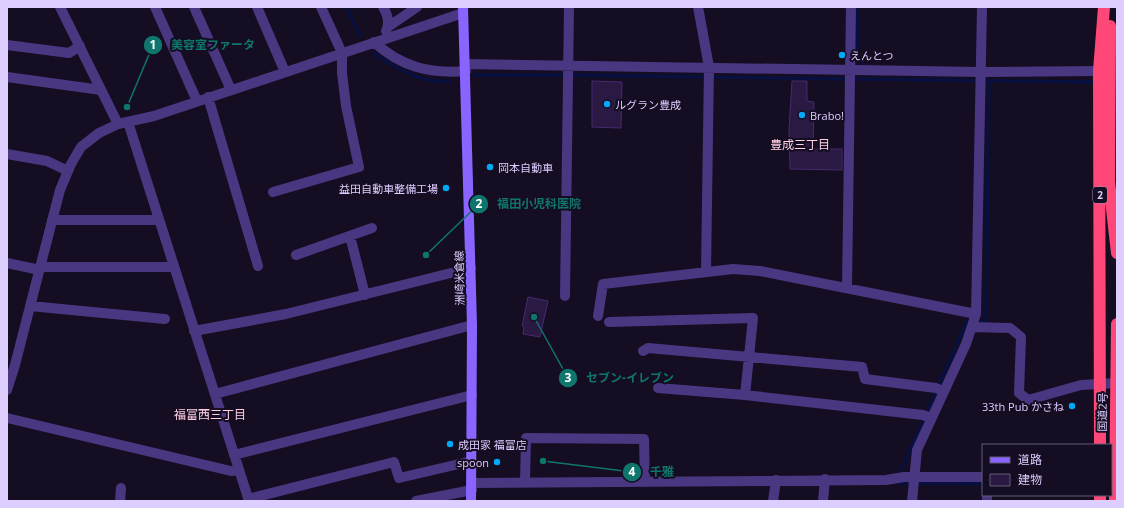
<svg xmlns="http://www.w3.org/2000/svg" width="1124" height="508" font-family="'Open Sans','Noto Sans JP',sans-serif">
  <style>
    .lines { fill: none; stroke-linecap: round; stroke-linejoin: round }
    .stream { stroke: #08103f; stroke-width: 3.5 }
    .building { fill: #2a1943; stroke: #472a6f }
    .street { stroke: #4a3781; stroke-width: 10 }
    .secondary { stroke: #8a64ff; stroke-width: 10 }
    .highway { stroke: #ff4878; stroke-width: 12 }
    .poi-dot { fill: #00a9f8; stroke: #150d21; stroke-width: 1.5 }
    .labels { text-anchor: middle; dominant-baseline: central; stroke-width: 4; stroke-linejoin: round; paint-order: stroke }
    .shield { fill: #150d21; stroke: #a293bc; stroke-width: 1 }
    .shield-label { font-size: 10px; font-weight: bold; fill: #decdff }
    .poi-label { font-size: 11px; fill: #decdff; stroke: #150d21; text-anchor: start }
    .street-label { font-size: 11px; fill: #decdff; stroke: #150d21 }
    .neighbourhood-label { font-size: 12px; fill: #ffcfe3; stroke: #150d21 }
    .leader { fill: none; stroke: #0f766e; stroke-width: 1.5 }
    .callout-dot { fill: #0f766e; stroke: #150d21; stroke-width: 1.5 }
    .mark-label { font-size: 12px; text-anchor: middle; font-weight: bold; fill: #fff }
    .callout-label { font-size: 12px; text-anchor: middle; font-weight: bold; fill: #0f766e; stroke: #150d21; stroke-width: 4; stroke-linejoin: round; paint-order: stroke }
  </style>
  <rect width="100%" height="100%" fill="#150d21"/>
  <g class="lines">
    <!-- stream -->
    <path class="stream" d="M346 7 360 36
      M858 7 857 57 864 64V79
      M374 53 377 56C399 69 423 84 449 81
      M474 75H560L1092 82
      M969 321H967L900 473V483L983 484
      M983 321H986L989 81"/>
  </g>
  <!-- building -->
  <path class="building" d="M592 81 622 82 621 128 592 127Z
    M792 81H807V101L814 102 813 149H842V170L790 169 789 129Z
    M528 297 548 301 540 337 523 334 524 327 522 326Z"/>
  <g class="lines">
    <!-- street -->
    <path class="street" d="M60 7 118 124
      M155 7 197 101
      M194 7 231 90
      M257 7 285 72
      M383 7C388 15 390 23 386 31
      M698 7 709 67 706 272
      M388 27 417 7
      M374 42C401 67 430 74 466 71
      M7 45 69 53 80 46
      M466 64 981 72 1099 71
      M7 77 101 90
      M208 97 258 266
      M128 122 249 501
      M7 154 47 161 68 171
      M273 192 359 167 346 106 342 73V53L321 7
      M52 220H159
      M350 236 365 295
      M296 255 372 228
      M7 263 40 270
      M40 267H174
      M847 287 851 7
      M565 296 569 7
      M30 306 165 319
      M598 316 603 284 733 269 760 271 976 314
      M609 322 753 318 745 395
      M972 327 1010 328 1021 337 1019 393 1028 400 1081 385 1117 383
      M194 331 286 314 471 268
      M643 351 648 348 862 367 865 379 936 388 943 391
      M658 388 745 395 923 415 931 418
      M7 390 15 365 60 190 71 164 81 147 99 133 118 124 154 116 463 13
      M215 394 472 325
      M7 418 231 471 239 470
      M234 455 472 395
      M525 482 526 438 644 439 645 481
      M472 483 886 480 904 477H983
      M248 499 394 462 399 478 472 461
      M120 501 121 488
      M416 501 472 490
      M773 501 776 480
      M823 501 825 479
      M912 501 917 450 966 344 976 314 982 7
      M987 501V495"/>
    <!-- secondary -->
    <path class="secondary" d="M463 7 472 325 471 501"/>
    <!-- highway -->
    <path class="highway" d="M1110 26 1109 182 1117 253
      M1100 445 1099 71 1104 7
      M1100 501V495
      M1115 501 1117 324"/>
  </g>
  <!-- markers -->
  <g class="poi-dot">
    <circle cx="842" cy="55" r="4"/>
    <circle cx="607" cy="104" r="4"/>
    <circle cx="802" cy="115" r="4"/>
    <circle cx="490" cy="167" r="4"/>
    <circle cx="446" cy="188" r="4"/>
    <circle cx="1072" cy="406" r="4"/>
    <circle cx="450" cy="444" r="4"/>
    <circle cx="497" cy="462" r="4"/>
  </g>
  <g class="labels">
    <!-- shield labels -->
    <rect class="shield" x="1093" y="187" width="14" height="16" rx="3"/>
    <g class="shield-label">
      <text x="1100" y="195">2</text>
    </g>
    <!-- poi labels -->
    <g class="poi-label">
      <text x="850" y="55">えんとつ</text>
      <text x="615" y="104">ルグラン豊成</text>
      <text x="810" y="115">Brabo!</text>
      <text x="498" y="167">岡本自動車</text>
      <text x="438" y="188" text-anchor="end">益田自動車整備工場</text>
      <text x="1064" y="406" text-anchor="end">33th Pub かさね</text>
      <text x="458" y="444">成田家 福富店</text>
      <text x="489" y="462" text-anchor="end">spoon</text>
    </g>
    <!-- street labels -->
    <g class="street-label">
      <text transform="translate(459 278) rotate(-91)">洲崎米倉線</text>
      <text transform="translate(1102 412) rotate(-89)">国道2号</text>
    </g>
    <!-- neighbourhood labels -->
    <g class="neighbourhood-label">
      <text x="800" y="144">豊成三丁目</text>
      <text x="210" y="414">福富西三丁目</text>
    </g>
  </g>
  <!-- callouts -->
  <path class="leader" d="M127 107L153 45M426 255L479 204M534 317L568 378M543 461L632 472"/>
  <g class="callout-dot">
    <circle cx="127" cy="107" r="4"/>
    <circle cx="426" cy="255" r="4"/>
    <circle cx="534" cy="317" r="4"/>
    <circle cx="543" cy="461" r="4"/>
    <circle cx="153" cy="45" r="10"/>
    <circle cx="479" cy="204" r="10"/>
    <circle cx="568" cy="378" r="10"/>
    <circle cx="632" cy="472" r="10"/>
  </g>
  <g class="mark-label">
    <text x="153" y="49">1</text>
    <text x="479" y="208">2</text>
    <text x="568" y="382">3</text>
    <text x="632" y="476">4</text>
  </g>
  <g class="callout-label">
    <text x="213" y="49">美容室ファータ</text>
    <text x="539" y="208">福田小児科医院</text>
    <text x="630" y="382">セブン-イレブン</text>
    <text x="662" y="476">千雅</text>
  </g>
  <!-- border -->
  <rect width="1124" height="508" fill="none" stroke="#decdff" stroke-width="16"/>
  <!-- legend -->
  <rect x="982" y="444" width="130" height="52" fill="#150d21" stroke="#655a7a"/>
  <rect x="990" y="457" width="20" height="6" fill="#8a64ff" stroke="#655a7a"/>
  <text x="1018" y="464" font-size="12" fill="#decdff">道路</text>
  <rect x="990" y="474" width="20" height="12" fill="#2a1943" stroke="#655a7a"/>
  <text x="1018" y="484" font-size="12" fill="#decdff">建物</text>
</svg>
